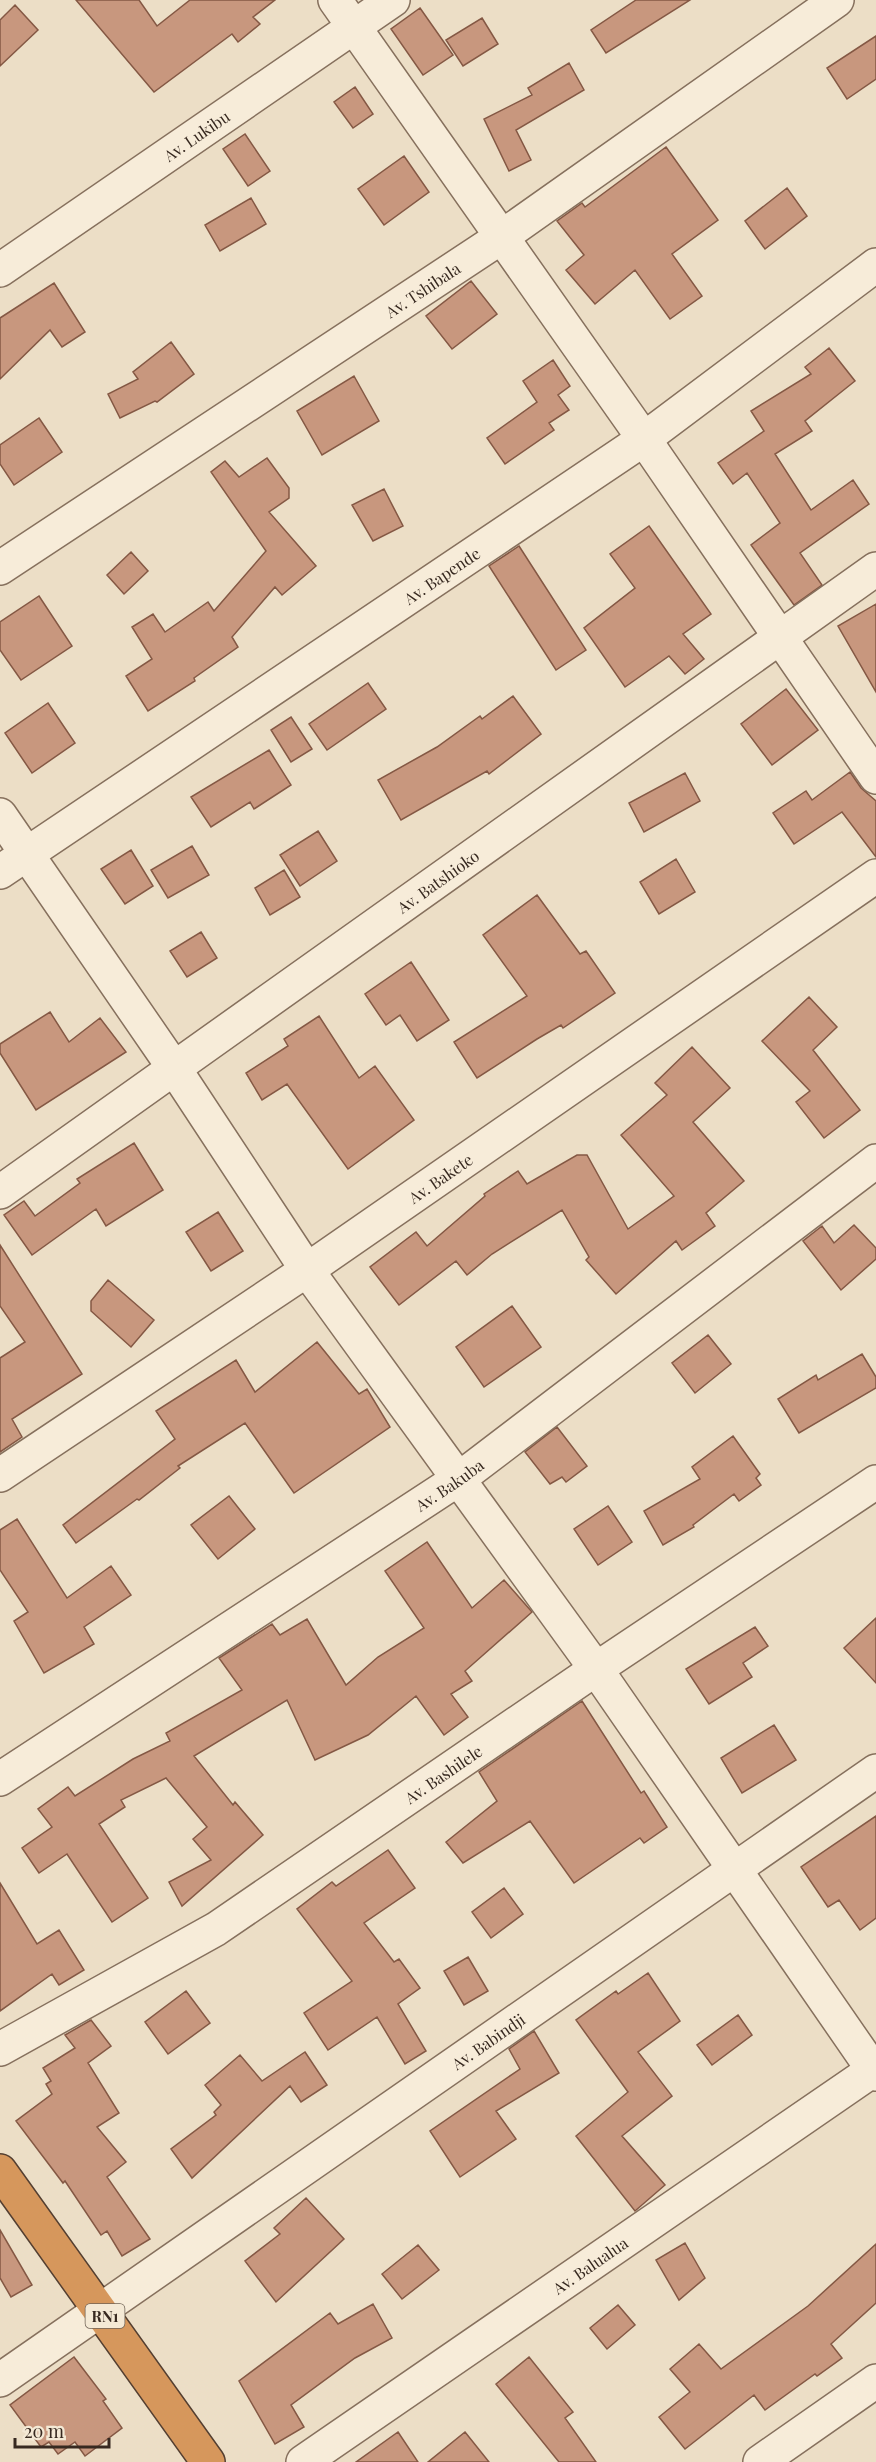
<svg xmlns="http://www.w3.org/2000/svg" width="876" height="2462" font-family="'Playfair Display',serif">
  <style>
    .building { fill: #c8977e; stroke: #845844; stroke-width: 1.5 }
    .lines { fill: none; stroke-linecap: round; stroke-linejoin: round }
    .minor-casing { stroke: #86705d; stroke-width: 36 }
    .highway-casing { stroke: #543f31; stroke-width: 36 }
    .minor { stroke: #f7ecd9; stroke-width: 33 }
    .highway { stroke: #d6975c; stroke-width: 33 }
    .labels { text-anchor: middle; dominant-baseline: central; stroke-width: 6; stroke-linejoin: round; paint-order: stroke }
    .shield { fill: #f4e9d5; stroke: #706356; stroke-width: 1.5 }
    .shield-label { font-size: 15px; font-weight: bold; fill: #372920 }
    .street-label { font-size: 16px; fill: #372920; stroke: #f4e9d5 }
  </style>
  <rect width="100%" height="100%" fill="#ecdec6"/>
  <!-- building -->
  <path class="building" d="M76 0H139L157 26 190 0H275L253 17 260 24 238 42 232 34 154 92Z
    M636 0H690L606 53 591 30Z
    M15 5 38 30 0 66V20Z
    M420 8 453 55 423 75 391 29Z
    M482 18 498 44 463 66 446 40Z
    M876 36V79L847 99 827 68Z
    M569 63 584 90 516 130 531 160 509 171 484 119 532 95 528 88Z
    M355 87 373 114 353 128 334 102Z
    M245 134 270 171 248 186 223 149Z
    M666 147 718 220 672 254 702 296 670 319 635 270 595 304 566 270 584 255 557 221 582 203 585 207Z
    M404 156 429 192 384 225 358 189Z
    M787 188 807 216 765 249 745 221Z
    M251 198 266 224 220 251 205 225Z
    M471 281 497 314 452 349 426 316Z
    M54 283 85 332 62 347 50 330 0 379V318Z
    M171 342 194 374 157 402 155 401 120 418 108 394 138 379 133 372Z
    M829 348 855 381 805 421 812 431 775 454 811 510 853 480 869 504 800 553 822 585 794 605 751 545 780 523 747 473 733 484 718 463 764 431 751 411 811 374 805 367Z
    M553 360 570 386 558 395 569 410 549 423 554 430 505 464 487 438 537 402 523 381Z
    M354 376 379 421 322 455 297 411Z
    M39 418 62 452 14 485 0 464V445Z
    M267 458 289 488V498L269 512 316 566 282 595 275 587 232 637 238 647 194 678 195 681 148 711 126 676 152 659 132 627 153 614 165 632 208 602 214 611 266 551 211 472 225 461 239 477Z
    M384 489 403 526 373 541 352 505Z
    M649 526 711 614 683 634 704 659 685 674 669 656 625 687 584 628 635 588 610 554Z
    M519 546 586 650 556 670 489 566Z
    M131 552 148 571 124 594 107 575Z
    M39 596 72 646 21 680 0 650V622Z
    M876 604V692L838 626Z
    M368 683 386 709 327 750 309 724Z
    M786 689 818 730 772 765 741 724Z
    M513 696 541 734 489 774 487 771 401 820 378 780 437 747 480 716 482 719Z
    M48 703 75 743 32 773 5 733Z
    M291 717 312 749 291 762 271 730Z
    M269 750 291 785 254 809 250 802 211 827 191 797Z
    M850 772 861 788 876 801V857L842 812 794 844 773 813 806 791 812 800Z
    M685 773 700 801 644 832 629 803Z
    M318 831 337 861 300 886 280 855Z
    M192 846 209 875 168 898 151 870Z
    M131 850 153 886 125 904 101 869Z
    M676 859 695 892 659 914 640 882Z
    M284 870 300 897 270 915 255 888Z
    M537 895 580 954 586 951 615 993 563 1028 561 1025 537 1039 477 1078 454 1042 527 996 483 935Z
    M201 932 217 958 187 977 170 951Z
    M411 962 449 1020 417 1041 400 1015 386 1025 365 994Z
    M809 997 837 1027 813 1050 860 1110 824 1138 796 1102 810 1091 762 1041Z
    M50 1012 69 1042 100 1018 126 1052 36 1110 0 1053V1044Z
    M319 1016 359 1078 375 1066 414 1120 348 1169 287 1084 262 1100 246 1073 288 1046 284 1039Z
    M692 1047 730 1088 693 1122 744 1181 706 1213 715 1226 682 1250 676 1241 616 1294 586 1260 589 1257 562 1210 492 1254 467 1275 456 1261 399 1305 370 1267 416 1232 427 1246 485 1196 484 1194 518 1171 527 1184 577 1155H587L628 1229 674 1196 621 1135 667 1095 655 1083Z
    M134 1143 163 1190 106 1226 96 1209 32 1255 4 1215 24 1201 35 1216 80 1183 77 1179Z
    M218 1212 243 1251 211 1271 186 1232Z
    M854 1225 876 1248V1259L841 1290 803 1241 822 1226 834 1243Z
    M0 1245 82 1374 12 1419 22 1437 0 1452V1358L25 1342 0 1306Z
    M108 1280 154 1320 131 1347 91 1311V1301Z
    M512 1306 541 1347 484 1387 456 1347Z
    M708 1335 731 1364 695 1393 672 1363Z
    M317 1342 359 1394 367 1389 390 1427 294 1493 245 1423 178 1466 180 1468 139 1500 137 1499 76 1543 63 1525 175 1439 156 1411 236 1360 255 1392Z
    M862 1354 876 1377V1388L799 1433 778 1399 816 1375 818 1380Z
    M557 1427 587 1466 566 1482 562 1477 550 1484 525 1452Z
    M733 1436 760 1474 756 1478 761 1485 739 1501 734 1494 693 1525 694 1527 663 1545 644 1511 700 1479 692 1467Z
    M229 1496 255 1529 218 1559 191 1525Z
    M608 1506 632 1542 598 1565 574 1529Z
    M17 1519 67 1598 111 1566 131 1595 84 1627 94 1644 44 1673 14 1621 28 1612 0 1570V1530Z
    M427 1542 472 1608 504 1580 532 1612 465 1671 472 1681 451 1694 468 1717 444 1735 416 1696 368 1735 315 1760 287 1700 194 1756 233 1805 235 1802 263 1835 182 1906 169 1882 211 1860 193 1839 207 1827 166 1778 121 1800 125 1807 99 1824 148 1898 112 1922 67 1854 39 1873 22 1848 52 1827 38 1809 68 1787 75 1796 133 1759 170 1741 166 1733 242 1690 219 1658 272 1624 280 1635 307 1619 346 1685 378 1657 424 1628 385 1571Z
    M876 1618V1683L844 1648Z
    M755 1627 768 1646 743 1663 752 1677 709 1704 686 1669Z
    M582 1701 641 1793 644 1791 667 1827 644 1843 640 1838 574 1883 530 1821 463 1863 446 1842 497 1801 479 1772Z
    M774 1725 796 1760 742 1793 721 1758Z
    M876 1816V1918L860 1930 839 1900 828 1907 801 1867Z
    M388 1850 415 1888 364 1923 394 1962 399 1959 420 1988 398 2004 426 2051 405 2064 377 2017 328 2050 304 2013 352 1981 297 1909 332 1882 336 1886Z
    M0 1883 37 1944 59 1930 84 1970 59 1985 52 1974 0 2011Z
    M504 1888 523 1914 491 1938 472 1912Z
    M468 1957 488 1991 464 2005 444 1971Z
    M648 1973 680 2021 638 2052 672 2096 622 2136 665 2185 635 2211 576 2136 628 2092 576 2020 616 1991 618 1994Z
    M186 1991 210 2023 168 2054 145 2022Z
    M738 2015 752 2035 712 2065 697 2045Z
    M91 2020 111 2046 88 2063 119 2113 97 2127 126 2162 107 2177 150 2239 122 2256 107 2231 101 2235 65 2181 63 2183 16 2121 52 2094 46 2084 51 2081 43 2068 75 2048 65 2035Z
    M534 2031 559 2073 496 2111 516 2139 460 2177 430 2131 520 2069 509 2049Z
    M305 2052 327 2085 301 2102 290 2086 192 2178 171 2149 216 2115 214 2112 221 2105 205 2085 240 2055 262 2081Z
    M306 2198 344 2239 276 2302 245 2261 280 2234 274 2228Z
    M0 2230 32 2285 11 2297 0 2278Z
    M685 2243 705 2278 679 2300 656 2260Z
    M876 2244V2303L831 2344 842 2358 817 2376 815 2374 765 2410 754 2395 685 2449 659 2417 690 2392 670 2369 699 2344 721 2369 808 2306Z
    M418 2245 439 2270 402 2299 382 2274Z
    M373 2304 392 2338 355 2358 291 2405 304 2427 275 2444 239 2381 330 2313 338 2324Z
    M618 2305 635 2325 607 2349 590 2328Z
    M74 2357 106 2399 103 2401 122 2428 85 2456 75 2442 58 2454 49 2442 41 2447 10 2405Z
    M529 2357 573 2412 565 2418 596 2462H559L496 2384Z
    M398 2432 418 2462H356Z
    M465 2432 489 2462H428Z"/>
  <g class="lines">
    <!-- minor casing -->
    <g class="minor-casing">
      <g id="minor">
        <path d="M335 0 644 439 876 777"/>
        <path id="s1" d="M0 270 393 0"/>
        <path id="s2" d="M0 568 500 238 837 0"/>
        <path d="M0 815 174 1068 307 1270 596 1669 876 2074"/>
        <path id="s3" d="M0 872 644 439 876 265"/>
        <path id="s4" d="M0 1192 876 569"/>
        <path id="s5" d="M0 1475 307 1270 876 876"/>
        <path id="s6" d="M0 1779 460 1478 876 1161"/>
        <path id="s7" d="M0 2049 216 1929 596 1669 876 1482"/>
        <path id="s8" d="M0 2380 876 1771"/>
        <path id="s9" d="M303 2462 876 2068"/>
        <path d="M760 2462 876 2381"/>
      </g>
    </g>
    <!-- highway casing -->
    <g class="highway-casing">
      <path id="highway" d="M0 2171 208 2462"/>
    </g>
    <!-- minor -->
    <use href="#minor" class="minor"/>
    <!-- highway -->
    <use href="#highway" class="highway"/>
  </g>
  <g class="labels">
    <!-- shield labels -->
    <rect class="shield" x="85.5" y="2304" width="39" height="24" rx="4.5"/>
    <g class="shield-label">
      <text x="105" y="2316">RN1</text>
    </g>
    <!-- street labels -->
    <g class="street-label">
      <text stroke="none"><textPath href="#s1" startOffset="238">Av. Lukibu</textPath></text>
      <text stroke="none"><textPath href="#s2" startOffset="506">Av. Tshibala</textPath></text>
      <text stroke="none"><textPath href="#s3" startOffset="532">Av. Bapende</textPath></text>
      <text stroke="none"><textPath href="#s4" startOffset="537">Av. Batshioko</textPath></text>
      <text stroke="none"><textPath href="#s5" startOffset="531">Av. Bakete</textPath></text>
      <text stroke="none"><textPath href="#s6" startOffset="537">Av. Bakuba</textPath></text>
      <text stroke="none"><textPath href="#s7" startOffset="522">Av. Bashilele</textPath></text>
      <text stroke="none"><textPath href="#s8" startOffset="594">Av. Babindji</textPath></text>
      <text stroke="none"><textPath href="#s9" startOffset="348">Av. Balualua</textPath></text>
    </g>
  </g>
  <!-- scale -->
  <path d="M15 2438v9h94v-9" fill="none" stroke="#372920" stroke-width="3"/>
  <text x="24" y="2438" font-size="18" fill="#372920" stroke="#f4e9d5" stroke-width="4.5" paint-order="stroke">20 m</text>
</svg>
